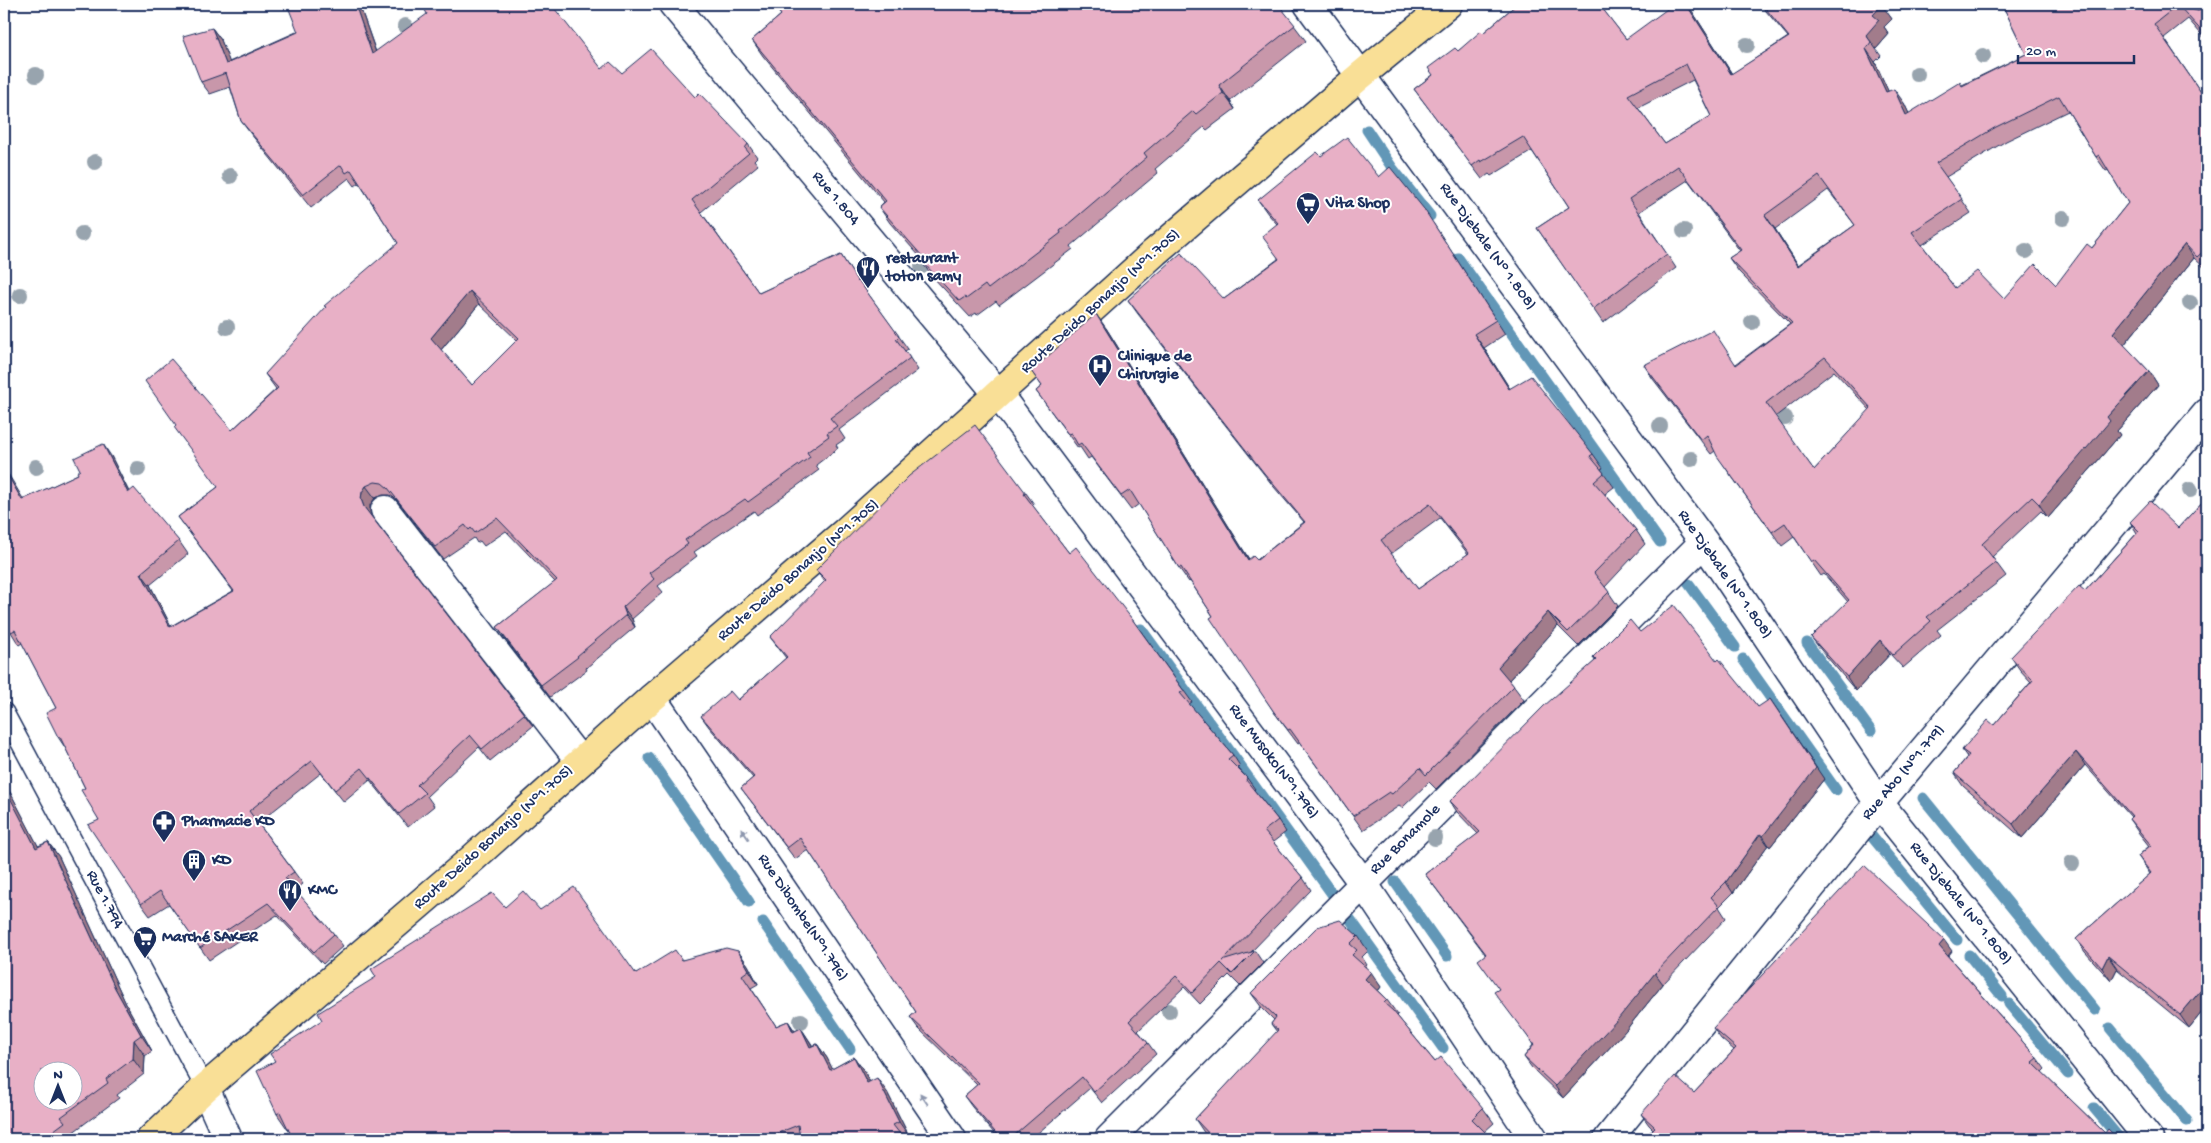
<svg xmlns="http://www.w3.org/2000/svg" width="2211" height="1143" font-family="'Gochi Hand',sans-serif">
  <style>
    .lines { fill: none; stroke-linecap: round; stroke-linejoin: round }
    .stream { stroke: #6297b7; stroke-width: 11 }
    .lane-casing { stroke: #1b2f5e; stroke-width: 21 }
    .street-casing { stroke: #1b2f5e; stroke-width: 31 }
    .secondary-casing { stroke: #1b2f5e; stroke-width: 31 }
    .primary-casing { stroke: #1b2f5e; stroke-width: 31 }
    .lane { stroke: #fff; stroke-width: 18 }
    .street { stroke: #fff; stroke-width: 28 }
    .secondary { stroke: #fff; stroke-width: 28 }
    .primary { stroke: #f9df96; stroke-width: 28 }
    .tree { fill: #98a4ae }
    .wall { fill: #c897aa; stroke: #1b2f5e; fill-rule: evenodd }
    .shaded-wall { fill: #a27b8b; stroke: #1b2f5e }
    .building { fill: #e8b0c6; stroke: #1b2f5e; fill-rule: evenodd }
    .oneway { fill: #8d97ae }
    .labels { text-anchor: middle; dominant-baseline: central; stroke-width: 4; stroke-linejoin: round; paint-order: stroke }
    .street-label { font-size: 16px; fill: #1b2f5e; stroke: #fff }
    .poi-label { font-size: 16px; font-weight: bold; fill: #1b2f5e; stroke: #fff; text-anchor: start }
  </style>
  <rect width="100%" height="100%" fill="#fff"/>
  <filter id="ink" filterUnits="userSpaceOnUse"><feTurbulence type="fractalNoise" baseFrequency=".02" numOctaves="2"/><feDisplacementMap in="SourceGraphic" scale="10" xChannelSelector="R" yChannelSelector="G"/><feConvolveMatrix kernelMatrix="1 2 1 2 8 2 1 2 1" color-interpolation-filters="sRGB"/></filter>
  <g filter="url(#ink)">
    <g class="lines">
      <!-- stream -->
      <path class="stream" d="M1367 130 1393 169 1430 216
        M1458 258 1660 542
        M1689 584 1735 647
        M1141 629 1240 765
        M1807 643 1871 731
        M1743 659 1836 790
        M649 758 749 902
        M1240 766 1443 1048
        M1923 798 2095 1010
        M1869 833 1957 940
        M1395 882 1447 956
        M763 922 850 1049
        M1969 955 2002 996
        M2009 1004 2068 1074
        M2110 1028 2187 1121
        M2094 1108 2120 1139"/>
      <!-- lane casing -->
      <g class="lane-casing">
        <path id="lane" d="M4 712 205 1088"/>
      </g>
      <!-- street casing -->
      <g class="street-casing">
        <path id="street" d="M673 4 998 394 1363 883 1534 1139
          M1308 4 1704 542 1879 803 2149 1139
          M385 510 580 761
          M652 698 952 1139
          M205 1088 228 1139
          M1109 1139 1704 542"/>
      </g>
      <!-- secondary casing -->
      <g class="secondary-casing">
        <path id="secondary" d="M2204 4 2207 9
          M1608 1139 1879 803 2207 413"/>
      </g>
      <!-- primary casing -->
      <g class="primary-casing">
        <path id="primary" d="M151 1139 205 1088 472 859 652 698 845 532 1155 252 1360 76 1448 4"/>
      </g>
      <!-- lane -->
      <use href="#lane" class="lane"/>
      <!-- street -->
      <use href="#street" class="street"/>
      <!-- secondary -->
      <use href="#secondary" class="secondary"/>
      <!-- primary -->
      <use href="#primary" class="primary"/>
    </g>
    <!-- trees -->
    <g class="tree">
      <circle cx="405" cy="26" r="8"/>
      <circle cx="1747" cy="45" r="8"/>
      <circle cx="1983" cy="56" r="8"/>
      <circle cx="1917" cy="74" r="8"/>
      <circle cx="36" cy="75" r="8"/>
      <circle cx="95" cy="162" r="8"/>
      <circle cx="230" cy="176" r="8"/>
      <circle cx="2063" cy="218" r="8"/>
      <circle cx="1684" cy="231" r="8"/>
      <circle cx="82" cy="234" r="8"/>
      <circle cx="2026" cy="251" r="8"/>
      <circle cx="922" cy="266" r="8"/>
      <circle cx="20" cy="295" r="8"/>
      <circle cx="2190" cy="303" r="8"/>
      <circle cx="1752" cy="322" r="8"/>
      <circle cx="227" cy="327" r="8"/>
      <circle cx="1785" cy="418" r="8"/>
      <circle cx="1660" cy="426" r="8"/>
      <circle cx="1691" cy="459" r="8"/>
      <circle cx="36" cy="467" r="8"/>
      <circle cx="138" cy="469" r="8"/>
      <circle cx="2190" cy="490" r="8"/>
      <circle cx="1435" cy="838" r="8"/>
      <circle cx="2072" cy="863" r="8"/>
      <circle cx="1169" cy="1011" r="8"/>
      <circle cx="801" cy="1021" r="8"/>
    </g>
    <!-- wall -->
    <path class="wall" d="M359 4 376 52 602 69 622 73 695 97 748 144 757 157 754 160 758 165 701 212 759 293 841 255 858 282 859 281 908 349 905 351 918 370 839 430 845 439 836 445 838 448 816 465 819 470 757 515 754 511 694 552 697 556 658 586 663 592 632 619 635 627 586 668 587 670 550 697 506 640 497 627 555 582 506 531 484 546 480 541 477 543 474 538 443 559 397 500 390 495H383L375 498 370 505V512L372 517 524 714 533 726 490 761 479 747 427 796 434 806 408 827 370 780 344 802 321 773 258 823 303 884 295 890 334 934 343 946 323 964 277 915 209 960 169 904 150 916 141 904 99 820 85 788 66 749 58 737 56 708 22 643 19 645 11 632 23 500 78 474 111 456 129 492 179 541 188 554 150 585 171 626 233 591 178 517 218 487 232 430 276 389 265 374 398 243 359 183 355 186 349 178 311 208 250 133 241 121 230 87 210 94 201 82 212 28 221 40 229 62ZM479 304 517 340 472 385 441 350Z
      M773 4H1278L1306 41 1230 101 1235 109 1207 130 1204 127 1155 169 1158 173 1071 246 1073 249 999 305 996 301 977 315 976 313 970 317 931 275 920 259 921 258 890 223 879 207 884 202 763 56 752 40 781 15Z
      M1517 4H1613L1604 11 1626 39 1692 11 1732 74 1788 37 1760 4H1880L1892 19 1884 27 1889 34 1876 49 1881 56 1875 62 1888 91 1904 103 1909 114 1962 85 2026 54 2002 4 2188 5 2190 9 2198 11 2206 8 2207 7V41L2188 19 2164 38 2207 101V270L2194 258 2124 345 2149 371 2158 385 2117 431 2120 435 2048 518 2041 511 1992 557 2006 576 1937 630 1941 635 1903 668 1890 654 1856 691 1821 650 1811 637 1848 602 1824 574 1821 576 1794 537 1782 546 1727 470 1715 451 1711 454 1653 379 1644 365 1736 364 1790 324 1739 272 1729 258 1740 251 1688 180 1639 212 1676 268 1603 323 1537 228 1569 207 1532 151 1491 176 1489 174 1482 179 1414 89 1433 75 1458 51 1483 33ZM1693 80 1711 116 1665 144 1638 108ZM2068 111 2096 157 2106 171 2108 170 2128 203 2092 248 2056 285 2004 299 1955 288 1922 245 1971 213 1946 177 2006 141ZM1828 190 1855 225 1798 265 1775 229ZM1834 371 1870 410 1814 470 1775 417Z
      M1321 156 1379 177 1433 223 1505 334 1484 348 1510 389 1593 454 1603 468 1601 469 1614 487 1605 494 1636 530 1645 544 1605 587 1618 606 1578 646 1558 626 1509 680 1524 700 1436 789 1429 782 1402 808 1399 806 1363 830 1300 743 1298 744 1274 712 1213 616 1190 581 1189 582 1179 568 1139 504 1131 510 1091 457 1088 459 1080 447 1078 448 1036 391 1042 386 1031 371 1106 328 1249 559 1257 560 1304 522 1274 487 1138 314 1128 300 1224 299 1278 259 1277 224 1268 214 1258 200ZM1440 518 1468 554 1418 589 1391 554Z
      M1026 493 1034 504 1032 505 1069 553 1132 619 1192 702 1189 704 1233 755 1240 766 1238 768 1247 778 1255 789 1254 790 1278 820 1286 832 1273 842 1303 878 1311 890 1250 953 1255 951 1263 963 1240 986 1229 975 1200 1004 1184 987 1138 1031 1148 1043 1156 1054 1102 1103 1090 1088 1031 1139H999L972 1107 964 1096 977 1085 918 1028 910 1017 916 1012 808 850 795 859 741 788 753 778 709 727 701 716 738 700 786 658 770 637 825 582 816 570Z
      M2207 497V1006L2189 1028 2117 969 2111 981 2085 952 2076 939 2150 874 2138 856 2149 846 2138 832 2129 819 2131 817 2085 765 2022 838 1963 786 1954 773 1967 757 1962 750 1994 725 2031 682 2020 670 2011 657 2085 591 2137 533 2130 522 2178 528Z
      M1640 632 1717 661 1758 707 1824 779 1770 847 1768 845 1733 893 1719 907 1726 918 1663 984 1626 1030 1563 1098 1532 1068 1524 1057 1533 1045 1499 989 1485 954 1425 874 1478 834 1457 812 1450 801 1595 661 1593 657Z
      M10 792 38 846 48 842 59 857 126 1004 152 1051 145 1056 144 1074 117 1095 119 1098 72 1133 76 1137 73 1139H4Z
      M505 907 540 910 636 974 682 960 738 951 748 965 758 984 751 988 776 1026 788 1021 795 1031 801 1028 813 1046 817 1044 827 1058 832 1069 854 1057 864 1071 870 1082 887 1092 909 1136 903 1139H904H293L287 1127H286L277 1114 275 1061Z
      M1358 936 1368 951 1362 957 1367 965 1365 967 1381 987 1378 991 1387 1000 1398 1015 1397 1016 1435 1062 1483 1108 1494 1123 1484 1132 1490 1139H1211L1205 1134 1195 1119 1277 1032 1271 1024 1274 1020 1262 1008 1251 993Z
      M1952 951 1948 956 2037 1058 2045 1069 2042 1072 2105 1133 2118 1139 1653 1129 1649 1125 1641 1114 1694 1093 1734 1050 1721 1039 1713 1028Z"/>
    <!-- shaded-wall -->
    <path class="shaded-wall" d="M355 4H359L381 67 372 54Z
      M1686 4 1692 11 1741 88 1731 74Z
      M1882 5 1892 19 1884 27 1889 34 1876 49 1866 35 1873 15Z
      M212 28 221 40 235 76 226 64Z
      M1866 49 1875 62 1895 106 1886 92Z
      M1219 85 1230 101 1235 109 1223 93Z
      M1894 89 1904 103 1916 129 1906 115Z
      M1765 215 1775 229 1808 280 1798 266Z
      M2185 244 2194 258 2123 346 2113 333Z
      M470 291 479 304 440 351 431 338Z
      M1096 314 1106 328 1258 574 1248 560Z
      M1474 334 1484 348 1519 403 1509 389Z
      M2149 371 2158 385 2117 431 2120 435 2048 518 2039 504 2107 417Z
      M103 444 111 456 136 506 128 493Z
      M4 467 31 512 22 500 4 469Z
      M366 486 375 498 370 505V512L373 520 364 507 361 499 362 492Z
      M141 573 150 585 178 640 170 627Z
      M623 607 632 619 635 627 626 615Z
      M1548 612 1558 626 1508 681 1498 667Z
      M1880 640 1890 654 1856 691 1847 677Z
      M1770 699 1824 779 1770 847 1763 836Z
      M2076 752 2085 765 2022 838 2013 824Z
      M4 784 10 792 47 863 36 848 4 788Z
      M1760 834 1768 845 1733 893 1726 882Z
      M48 842 59 857 126 1004 152 1051 141 1035 115 988Z
      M1944 940 1952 951 1947 957 1939 946Z
      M738 951 748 965 758 984 749 970Z
      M2108 956 2117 969 2111 981 2102 968Z
      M1371 972 1381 987 1375 994 1365 979Z
      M1655 973 1663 984 1626 1030 1563 1098 1555 1086Z
      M2207 987V997L2204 992Z
      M2201 990 2207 998V1006L2189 1028 2180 1015Z
      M788 1021 797 1035 793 1032Z
      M801 1028 810 1042 820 1061 810 1047Z
      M134 1040 145 1056 144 1074 133 1059Z
      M817 1044 827 1058 840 1084 830 1070Z
      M854 1057 864 1071 877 1097 867 1083Z
      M877 1078 887 1092 909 1136 899 1122Z"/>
    <!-- building -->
    <path class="building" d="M287 4H355L372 54 427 14 422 4H551L602 69 610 62 622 73 651 49 695 97 699 93 748 144 745 148 749 153 692 200 759 293 841 255 858 282 859 281 899 336 896 339 910 358 830 418 837 426 827 433 829 436 807 452 810 457 748 502 745 499 685 540 688 544 649 573 654 579 623 607 626 615 577 656 578 657 541 685 497 627 557 580 497 518 475 533 471 528 469 530 465 525 435 547 388 488 382 483 375 482 366 486 362 492 361 499 364 507 524 714 482 749 470 735 417 785 425 793 399 814 362 768 335 790 312 761 249 811 294 872 285 878 334 934 314 952 268 903 200 948 160 891 141 904 88 825 99 820 81 790 85 788 60 737H58L46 713 56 708 15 630 11 632 4 620V469L22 500 78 474 77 472 80 470 74 458 103 444 128 493 134 488 179 541 141 573 170 627 234 591 178 517 218 487 174 427 176 425 145 381 171 359 232 430 278 388 265 374 326 307 324 306 398 243 351 170 346 173 341 165 303 195 241 121 226 73 201 82 183 36 212 28 226 64 298 32ZM470 291 519 338 472 385 431 338Z
      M773 4H1278L1295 25 1219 85 1223 93 1196 114 1193 111 1144 153 1147 157 1060 231 1061 233 988 289 985 285 966 299 965 297 959 301 920 259 923 257 879 207 886 201 752 40 781 15Z
      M1517 4H1599L1626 39 1674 4H1686L1731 74 1789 37 1762 4H1880L1882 5 1873 15 1879 20 1866 35 1871 42 1866 49 1886 92 1894 89 1906 115 1960 82 1962 86 2026 54 2002 4H2186L2190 9 2198 11 2206 8 2207 7V37L2178 5 2154 24 2207 101V248L2197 257 2185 244 2113 333 2149 371 2107 417 2110 421 2039 504 2032 497 1982 544 1996 562 1927 617 1931 621 1893 655 1880 640 1847 677 1811 637 1849 600 1814 560 1811 562 1785 523 1772 532 1717 456 1707 435 1701 440 1644 365 1713 330 1736 365 1792 323 1729 258 1741 250 1678 166 1629 199 1667 254 1593 309 1537 228 1569 207 1523 137 1481 162 1480 160 1472 166 1414 89 1433 75 1428 68 1455 48 1458 51 1481 31 1483 33ZM1686 64 1711 116 1665 144 1628 95ZM2059 96 2096 157 2099 155 2128 203 2092 248 2087 244 2056 285 2035 264 2004 299 1977 271 1955 288 1912 232 1962 199 1936 163 1996 127ZM1819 176 1855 225 1798 266 1765 215ZM1825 357 1871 408 1814 470 1766 403Z
      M1347 137 1379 177 1390 167 1424 209 1496 320 1474 334 1509 389 1531 376 1593 454 1590 456 1604 473 1594 482 1636 530 1594 573 1609 592 1568 632 1548 612 1498 667 1514 686 1426 775 1420 768 1392 794 1389 792 1353 816 1290 729 1288 730 1274 712 1210 618 1213 616 1181 567 1179 568 1130 490 1121 496 1081 443 1078 445 1071 433 1068 434 1036 391 1042 386 1031 371 1096 314 1248 560 1253 556 1257 560 1305 522 1264 473 1128 300 1181 253 1224 299 1279 259 1262 236 1278 223 1258 200 1317 152 1321 156ZM1430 504 1469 553 1418 589 1381 540Z
      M975 425 1026 493 1024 494 1069 553 1076 547 1132 619 1184 691 1180 693 1233 755 1228 759 1247 778 1246 780 1278 820 1264 831 1303 878 1222 961 1255 951 1232 974 1221 963 1192 993 1176 976 1129 1021 1148 1043 1094 1092 1082 1077 1010 1139H1001L964 1096 979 1083 910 1017 916 1012 800 838 787 848 741 788 754 777 701 716 730 691 738 700 787 657 770 637 826 580 816 570 909 476Z
      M2207 497V987L2204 992 2201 990 2180 1015 2108 956 2102 968 2076 939 2151 873 2138 856 2151 845 2129 819 2132 816 2076 752 2013 824 1954 773 1969 755 1962 750 1988 720 1994 725 2033 680 2011 657 2079 586 2085 591 2139 531 2130 522 2150 501 2178 528Z
      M1674 605 1717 661 1719 659 1758 707 1770 699 1816 768 1763 836 1760 834 1726 882 1711 897 1719 906 1655 973 1618 1019 1555 1086 1524 1057 1534 1045 1494 992 1499 989 1478 960 1486 954 1425 874 1480 832 1450 801 1544 706 1596 660 1593 657 1630 620 1640 632Z
      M4 786 36 848 48 842 115 988 141 1035 134 1040 133 1059 106 1079 108 1083 61 1117 65 1122 42 1139H4ZM42 1070H72V1100H42Z
      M1864 865 1944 940 1939 946 2037 1058 2032 1062 2105 1133 2108 1129 2118 1139H1643L1655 1127 1641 1114 1675 1076 1694 1093 1736 1048 1713 1028Z
      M574 887 636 974 675 950 682 960 726 948 738 951 749 970 742 975 776 1026 788 1021 793 1032 801 1028 810 1047 817 1044 830 1070 854 1057 867 1083 877 1078 899 1122 893 1125 904 1139H800L798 1125 763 1139H293L280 1112 277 1114 257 1071 275 1061 270 1054 322 1020 318 1013 376 977 371 969 492 893 505 907 523 891 540 910Z
      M1340 920 1358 936 1350 944 1357 950 1352 955 1371 972 1365 979 1387 1000 1384 1003 1393 1011 1435 1062 1441 1057 1483 1108 1472 1119 1488 1135 1484 1139H1214L1195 1119 1278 1030 1271 1024 1276 1017 1251 993 1317 927Z"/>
    <!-- one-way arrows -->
    <defs><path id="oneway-solid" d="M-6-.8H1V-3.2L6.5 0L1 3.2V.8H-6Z" transform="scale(1.25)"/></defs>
    <g class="oneway">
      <use href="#oneway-solid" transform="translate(745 834) rotate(-124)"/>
      <use href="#oneway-solid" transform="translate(924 1099) rotate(-124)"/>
    </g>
  </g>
  <!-- icons -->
  <defs>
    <g id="supermarket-pin" transform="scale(1.25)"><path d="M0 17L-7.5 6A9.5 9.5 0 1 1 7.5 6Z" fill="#1b2f5e" stroke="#fff"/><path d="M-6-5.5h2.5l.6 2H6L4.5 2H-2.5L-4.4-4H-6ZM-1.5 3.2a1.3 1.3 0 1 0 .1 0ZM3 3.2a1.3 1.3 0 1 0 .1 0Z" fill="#fff"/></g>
    <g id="restaurant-pin" transform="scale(1.25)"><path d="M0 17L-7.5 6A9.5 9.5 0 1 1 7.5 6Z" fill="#1b2f5e" stroke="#fff"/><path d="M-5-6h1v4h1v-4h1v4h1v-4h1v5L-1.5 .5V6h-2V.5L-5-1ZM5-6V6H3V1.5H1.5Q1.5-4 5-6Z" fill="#fff"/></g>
    <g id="hospital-pin" transform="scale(1.25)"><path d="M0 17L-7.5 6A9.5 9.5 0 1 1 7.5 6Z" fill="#1b2f5e" stroke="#fff"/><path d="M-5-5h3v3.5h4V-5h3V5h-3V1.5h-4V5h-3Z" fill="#fff"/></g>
    <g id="pharmacy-pin" transform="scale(1.25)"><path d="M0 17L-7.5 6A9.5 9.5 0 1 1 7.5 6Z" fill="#1b2f5e" stroke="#fff"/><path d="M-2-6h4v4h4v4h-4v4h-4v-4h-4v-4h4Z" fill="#fff"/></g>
    <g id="building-pin" transform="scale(1.25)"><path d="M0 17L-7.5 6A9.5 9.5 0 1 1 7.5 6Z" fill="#1b2f5e" stroke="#fff"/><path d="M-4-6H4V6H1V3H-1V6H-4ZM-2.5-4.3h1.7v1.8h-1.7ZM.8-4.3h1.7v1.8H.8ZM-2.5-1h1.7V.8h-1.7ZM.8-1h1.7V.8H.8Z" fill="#fff"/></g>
  </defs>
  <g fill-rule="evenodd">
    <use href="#supermarket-pin" x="1308" y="204"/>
    <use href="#restaurant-pin" x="868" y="268"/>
    <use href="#hospital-pin" x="1100" y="366"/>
    <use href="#pharmacy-pin" x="164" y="822"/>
    <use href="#building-pin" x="194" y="861"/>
    <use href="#restaurant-pin" x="290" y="891"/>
    <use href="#supermarket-pin" x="145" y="938"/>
  </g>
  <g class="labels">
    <!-- street labels -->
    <g class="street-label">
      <text transform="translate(835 199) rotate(50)">Rue 1.804</text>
      <text transform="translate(1487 247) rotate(54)">Rue Djebale (N° 1.808)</text>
      <text transform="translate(1101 302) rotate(-42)">Route Deido Bonanjo (N°1.705)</text>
      <text transform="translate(799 571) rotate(-41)">Route Deido Bonanjo (N°1.705)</text>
      <text transform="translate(1724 575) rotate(55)">Rue Djebale (N° 1.808)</text>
      <text transform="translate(1273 762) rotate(53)">Rue Musoko(N°1.796)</text>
      <text transform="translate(1904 773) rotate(-50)">Rue Abo (N°1.719)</text>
      <text transform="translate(494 838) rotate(-42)">Route Deido Bonanjo (N°1.705)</text>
      <text transform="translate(1406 840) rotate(-45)">Rue Bonamole</text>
      <text transform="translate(104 900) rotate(62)">Rue 1.794</text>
      <text transform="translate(1960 904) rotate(51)">Rue Djebale (N° 1.808)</text>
      <text transform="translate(802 918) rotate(56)">Rue Dibombe(N°1.796)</text>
    </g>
    <!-- poi labels -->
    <g class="poi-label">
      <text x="1326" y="204">Vita Shop</text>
      <text x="886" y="259">restaurant<tspan x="886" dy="18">toton samy</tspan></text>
      <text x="1118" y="357">Clinique de<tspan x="1118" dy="18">Chirurgie</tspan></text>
      <text x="182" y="822">Pharmacie KD</text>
      <text x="212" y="861">KD</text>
      <text x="308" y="891">KMC</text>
      <text x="162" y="938">Marché SAKER</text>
    </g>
  </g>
  <!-- margin -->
  <rect width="2211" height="1143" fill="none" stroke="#fff" stroke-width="20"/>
  <rect x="10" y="10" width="2191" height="1123" fill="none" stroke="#1b2f5e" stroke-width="2" filter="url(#ink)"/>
  <!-- north arrow -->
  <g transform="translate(58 1086)"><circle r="24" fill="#ffffff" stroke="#a4acbf"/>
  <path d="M0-4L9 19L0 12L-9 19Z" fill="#1b2f5e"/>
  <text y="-8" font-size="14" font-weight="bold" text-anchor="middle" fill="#1b2f5e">N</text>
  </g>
  <!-- scale -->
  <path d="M2018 55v8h116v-8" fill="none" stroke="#1b2f5e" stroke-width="2.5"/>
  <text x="2026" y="55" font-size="15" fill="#1b2f5e" stroke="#ffffff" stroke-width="4" paint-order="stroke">20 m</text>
</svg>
